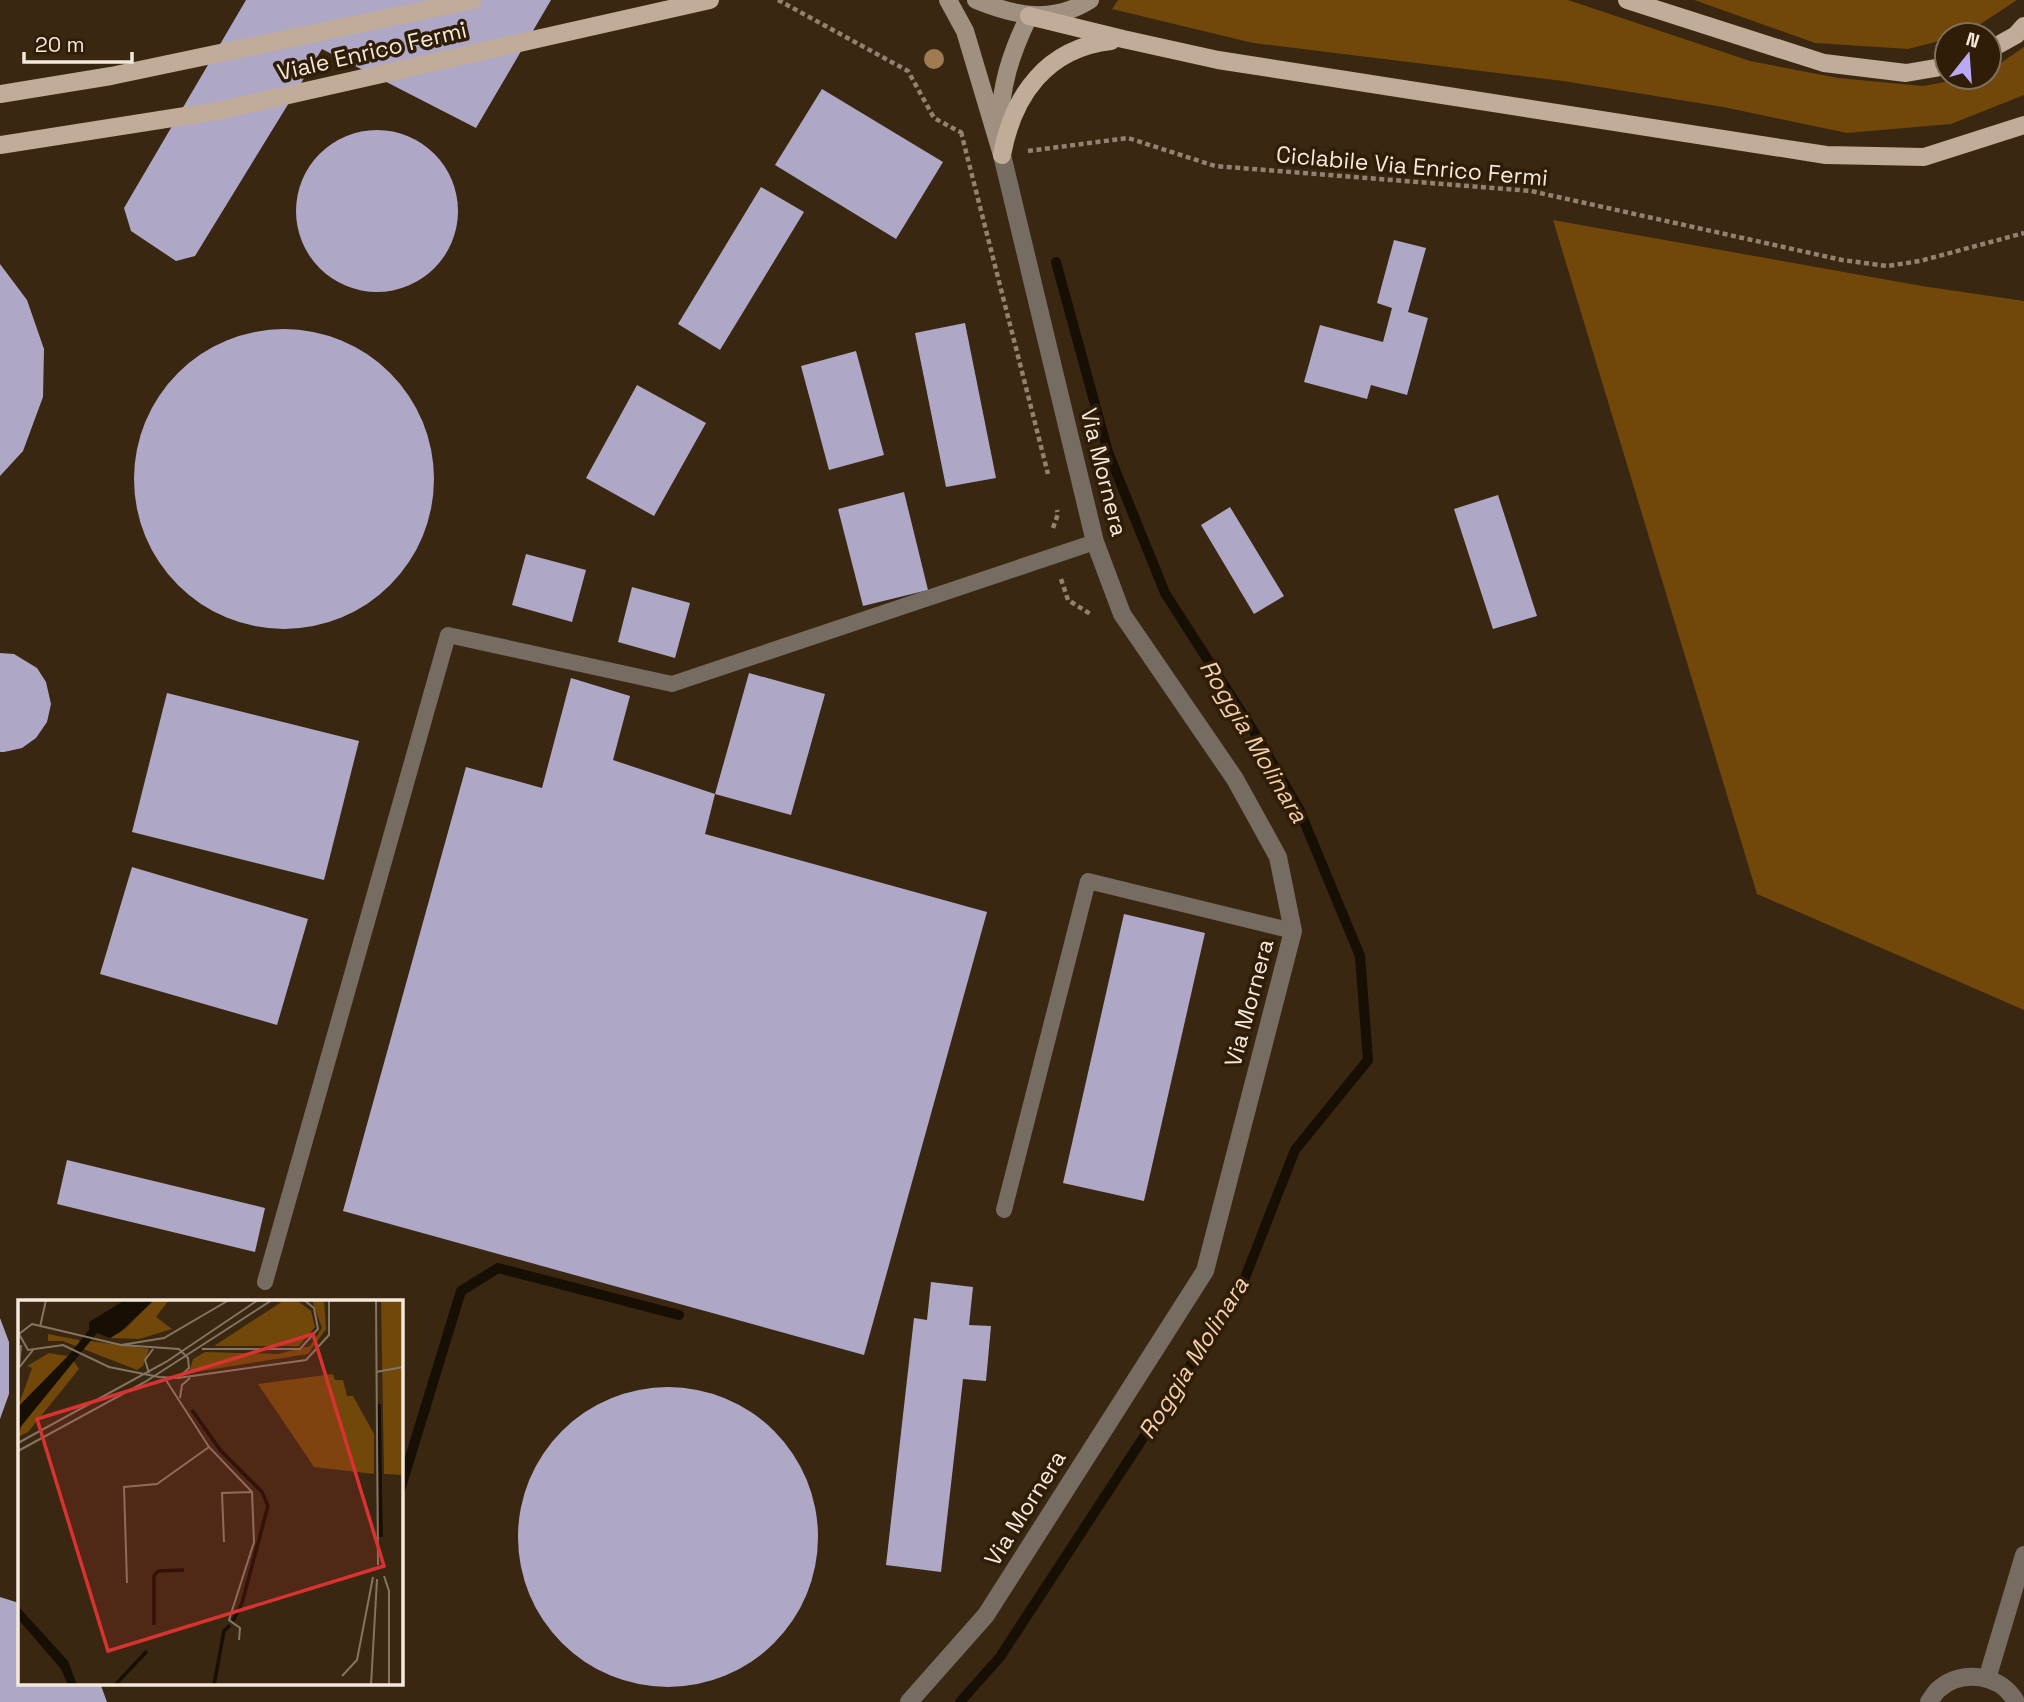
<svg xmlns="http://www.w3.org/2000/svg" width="2024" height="1702" font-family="'Space Grotesk',sans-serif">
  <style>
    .green { fill: #71470a }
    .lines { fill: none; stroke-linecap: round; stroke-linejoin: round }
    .stream { stroke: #170e04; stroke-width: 10 }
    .building { fill: #aea8c6 }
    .path { stroke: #918271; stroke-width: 4.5; stroke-dasharray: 5 3.5; stroke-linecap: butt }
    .lane { stroke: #766c62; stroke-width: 16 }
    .street { stroke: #766c62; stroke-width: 18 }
    .secondary { stroke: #a09080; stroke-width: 18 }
    .primary { stroke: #c0ac98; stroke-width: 18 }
    .tree { fill: #a07b52 }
    .labels { text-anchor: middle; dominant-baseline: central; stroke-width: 7; stroke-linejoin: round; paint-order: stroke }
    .street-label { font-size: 23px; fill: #f5e9dc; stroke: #2f1d08 }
    .water-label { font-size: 24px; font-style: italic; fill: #f3cfaa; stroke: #2f1d08 }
    .inset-river { fill: none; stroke: #170e04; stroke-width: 3.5 }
    .inset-road { fill: none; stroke: #847563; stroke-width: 2 }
    .view { fill: #d83231; fill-opacity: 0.15; stroke: #d83231; stroke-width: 3.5 }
    .inset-edge { fill: none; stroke: #f5e9dc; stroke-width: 3.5 }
  </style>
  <rect width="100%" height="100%" fill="#392712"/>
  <!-- green -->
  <path class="green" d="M1118 0H1568L1750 61 1838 78 1923 86 1972 77H1989V71L2024 47V95L1951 124 1847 133 1723 107 1563 81 1253 43 1112 9Z
    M1694 0H2017L1967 33 1947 35V39L1908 49 1815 43Z
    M1553 220 1922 286 2024 301V1010L1757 894Z"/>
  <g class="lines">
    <!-- stream -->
    <path class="stream" d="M401 1487 461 1291 498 1268 679 1315
      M960 1702 1000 1657 1241 1288 1295 1150 1368 1060 1360 956 1299 809 1258 738 1165 593 1108 452 1056 262"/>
  </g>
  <!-- building -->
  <path class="building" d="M246 0H551L476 128 322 49 195 256 176 261 131 231 124 208Z
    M822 89 943 162 896 239 775 165Z
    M296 211a81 81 0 1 1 162 0a81 81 0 1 1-162 0Z
    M761 187 804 212 720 350 678 324Z
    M1394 240 1426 248 1408 312 1428 318 1407 395 1371 385 1367 399 1304 382 1320 325 1383 342 1392 308 1377 303Z
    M0 264 27 300 44 349 43 397 23 451 0 476Z
    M965 323 996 478 946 487 915 333Z
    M134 479a150 150 0 1 1 300 0a150 150 0 1 1-300 0Z
    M856 351 884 455 829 470 801 366Z
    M637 385 706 423 654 516 586 478Z
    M904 492 928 590 863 606 838 509Z
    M1498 495 1537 616 1493 629 1454 509Z
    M1230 507 1284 596 1254 614 1201 525Z
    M526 554 586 570 572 622 512 605Z
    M632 587 690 603 675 658 618 642Z
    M0 653 14 654 37 668 46 682 51 704 47 722 36 738 22 748 4 752H0Z
    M749 673 825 694 791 815 715 794 705 834 987 912 864 1355 343 1211 466 767 542 788 571 678 630 696 613 760 715 794Z
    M167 693 359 741 324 880 132 832Z
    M132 867 308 919 277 1025 100 974Z
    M1124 914 1205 933 1144 1201 1063 1183Z
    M67 1160 265 1208 255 1252 57 1204Z
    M931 1282 973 1287 969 1325 991 1326 986 1381 963 1379 941 1572 886 1565 914 1318 927 1320Z
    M0 1318 9 1342V1394L0 1419Z
    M518 1537a150 150 0 1 1 300 0a150 150 0 1 1-300 0Z
    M0 1597 19 1603V1683H100L107 1702H0Z"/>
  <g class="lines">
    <!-- path -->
    <path class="path" d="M778 0 908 71 934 118 962 133
      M961 132 1048 474
      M1028 151 1128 138 1215 166 1531 191 1842 260 1887 266 1920 261 2024 233
      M1053 528 1058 514 1057 510
      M1061 579 1068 600 1092 615"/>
    <!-- lane -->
    <path class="lane" d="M1004 1210 1088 881 1293 931
      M265 1282 448 635 672 684 1095 542"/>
    <!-- street -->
    <path class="street" d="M1987 1679 2024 1555
      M909 1702 986 1615 1205 1271 1293 931 1278 857 1235 779 1122 614 1095 542 1002 155
      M1929 1702C1932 1698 1935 1692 1939 1689 1962 1668 2002 1675 2016 1702"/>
    <!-- secondary -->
    <path class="secondary" d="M948 0 965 31 1002 155
      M976 0C1015 16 1052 24 1090 0
      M999 129C1001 85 1010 55 1029 16"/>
    <!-- primary -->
    <path class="primary" d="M1627 0 1824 63 1906 73 1947 66
      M1029 16 1123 39 1218 60 1826 155 1924 157 2024 125
      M1989 50 2016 35 2024 26
      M0 94 111 76 473 0
      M0 145 217 111 710 0
      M1002 155C1013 95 1047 48 1111 41"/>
  </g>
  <!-- trees -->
  <circle class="tree" cx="934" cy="59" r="10"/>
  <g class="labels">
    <!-- street labels -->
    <g class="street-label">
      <text transform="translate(372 51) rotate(-13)">Viale Enrico Fermi</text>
      <text transform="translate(1412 166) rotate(5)">Ciclabile Via Enrico Fermi</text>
      <text transform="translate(1104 472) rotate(76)">Via Mornera</text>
      <text transform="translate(1249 1003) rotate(-75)">Via Mornera</text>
      <text transform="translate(1025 1508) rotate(-58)">Via Mornera</text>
    </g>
    <!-- water labels -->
    <g class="water-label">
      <text transform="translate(1254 741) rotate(59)">Roggia Molinara</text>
      <text transform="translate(1193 1358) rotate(-58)">Roggia Molinara</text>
    </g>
  </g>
  <!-- overview -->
  <g transform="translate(18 1300)">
    <rect width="385" height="385" fill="#392712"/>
    <path d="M136 0H151L138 17 154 29 121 39 92 38 107 29ZM294 0H306L308 29 290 54 171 73 175 59 187 52 260 54 292 46 304 28ZM363 0H385V175L366 174ZM265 1 281 2 293 11 297 27 281 46H196ZM30 34 61 40 66 48 72 41 131 49 125 66 119 70 45 41H30ZM31 53 50 56 0 107 14 68 9 66ZM55 60 61 69 10 132 0 137 4 124ZM315 74 317 80H325L329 96H335L356 134V174L296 167 240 84Z" fill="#71470a"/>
    <path d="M107 0H136L102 32 92 38 79 33 0 130V107L50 56 71 30V22ZM0 306 50 361 59 385H50L43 369 0 319Z" fill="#170e04"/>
    <path class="inset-river" d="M361 104 363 237M174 110 203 151 244 192 250 206 224 303 215 321M136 325V276L140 271 166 270M97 385 129 351M196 385 206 331 212 325"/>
    <path class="inset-road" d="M358 0 360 265M14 24 103 45 161 49 170 58 171 68 160 78 141 77 91 67 45 45 10 50 1 34ZM22 27 28 0M103 45 146 38 211 0M184 49H282L300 29 296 8 286 0M1 67 3 45M0 69 15 50M358 72 385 67M131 73 127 60 135 49M146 77 191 147 234 192 236 242 211 320 222 328 221 340M160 78 288 60 311 35V0M162 98 164 85 172 78M0 143 148 62 240 0M0 151 127 82 254 0M206 242 204 193 234 192M366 276 371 291V385M109 283 106 187 139 184 191 147M324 376 339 360 355 277M353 385 359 279"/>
    <path class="view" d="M295 34 366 266 90 351 19 119Z"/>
    <rect width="385" height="385" class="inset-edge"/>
  </g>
  <!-- north arrow -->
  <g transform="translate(1968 56) rotate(17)"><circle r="33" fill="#2f1d08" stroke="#7e6f5d" stroke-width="2"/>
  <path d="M0-5L12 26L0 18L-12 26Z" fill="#baaaf6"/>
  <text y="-10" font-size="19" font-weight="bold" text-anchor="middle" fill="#f5e9dc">N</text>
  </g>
  <!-- scale -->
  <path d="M24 52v10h108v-10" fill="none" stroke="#f5e9dc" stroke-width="3.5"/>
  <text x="35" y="52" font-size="21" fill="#f5e9dc" stroke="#2f1d08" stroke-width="5" paint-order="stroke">20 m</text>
</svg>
